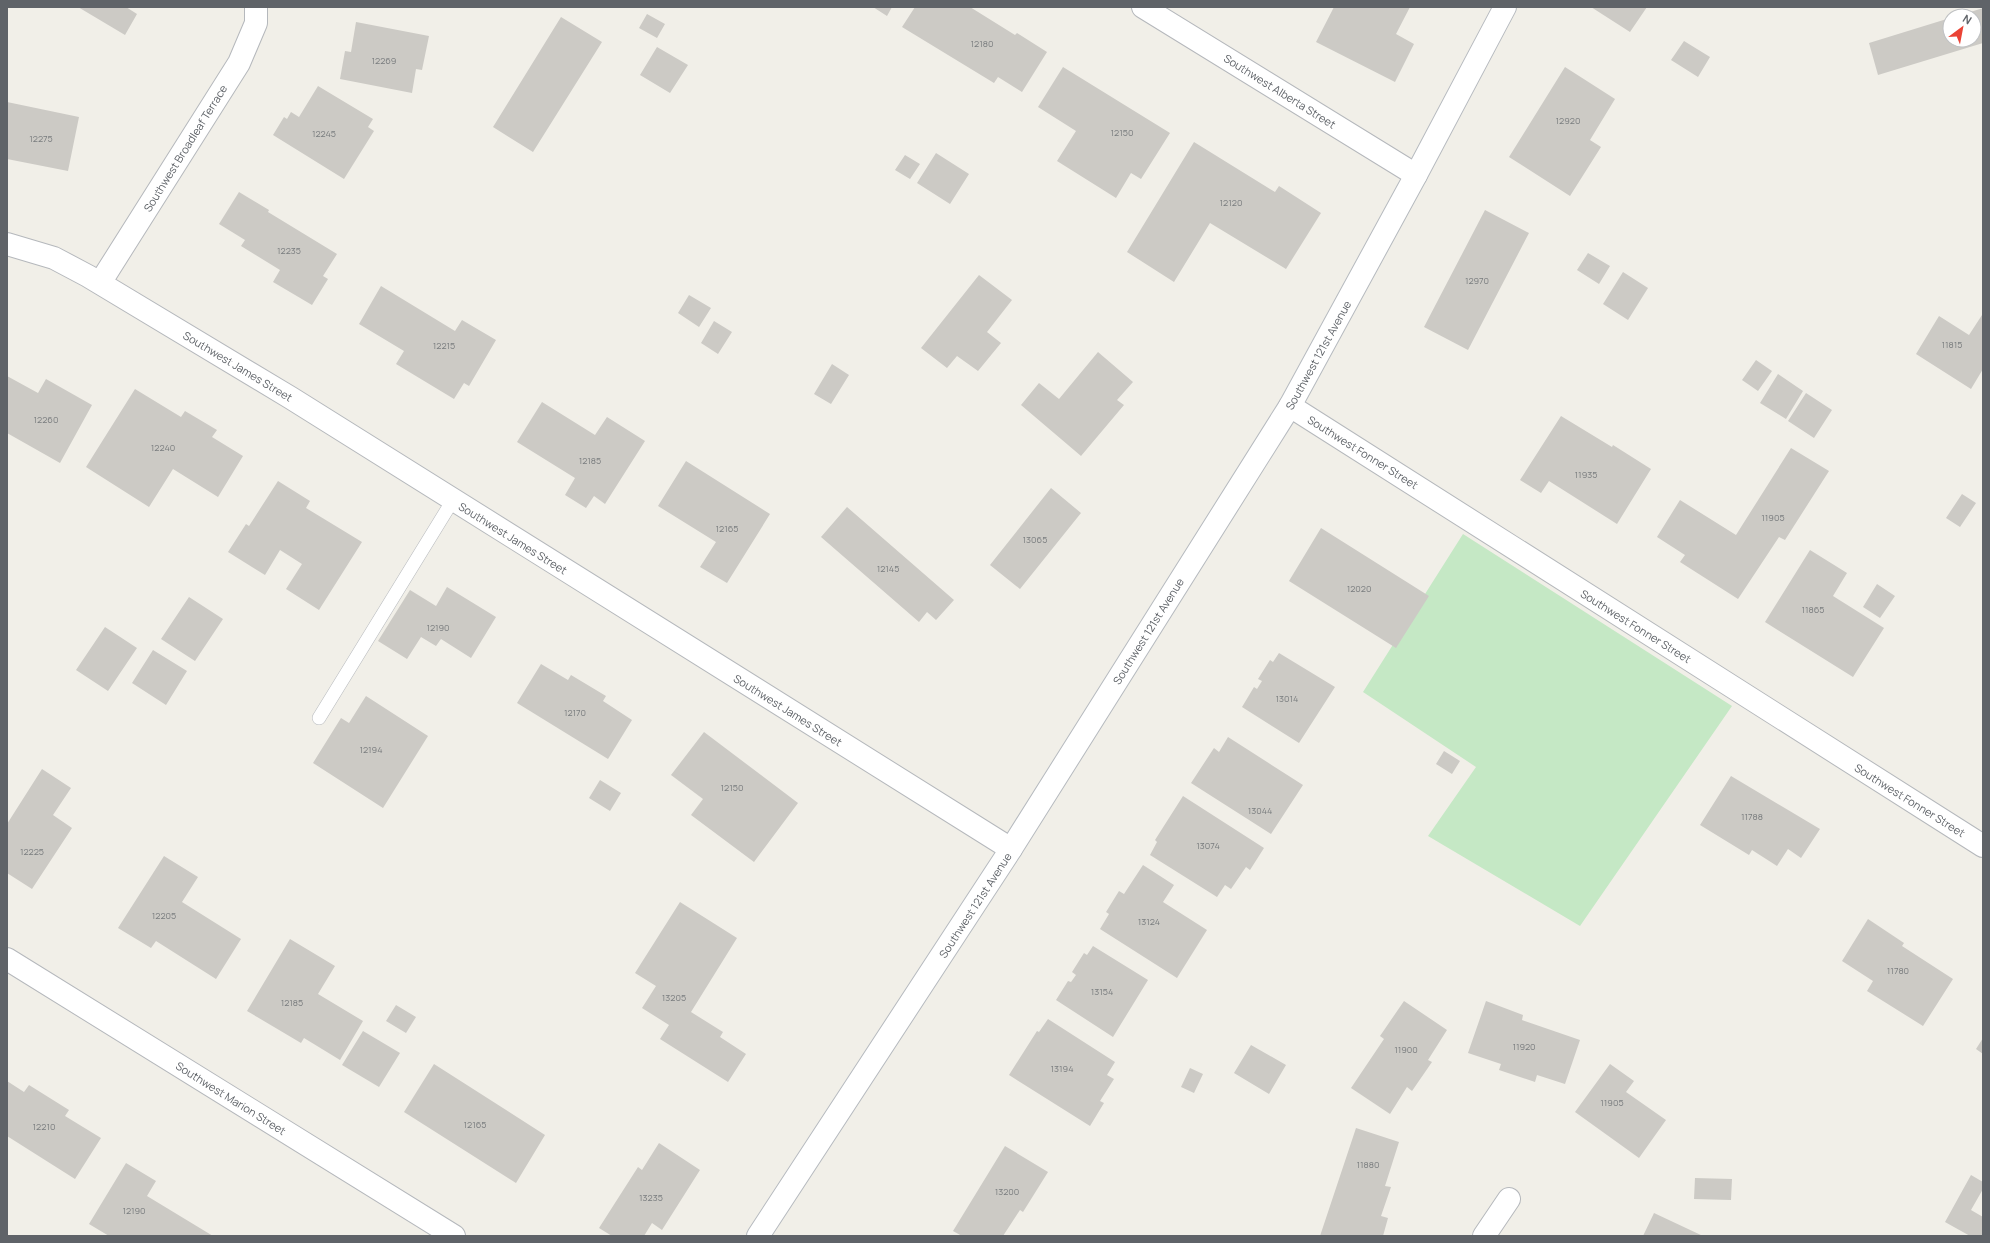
<svg xmlns="http://www.w3.org/2000/svg" width="1990" height="1243" font-family="Manrope,sans-serif">
  <style>
    .green { fill: #c5e8c5 }
    .building { fill: #cccac5 }
    .lines { fill: none; stroke-linecap: round; stroke-linejoin: round }
    .service-casing { stroke: #b5b8bc; stroke-width: 14 }
    .minor-casing { stroke: #b5b8bc; stroke-width: 24 }
    .secondary-casing { stroke: #b6babf; stroke-width: 24 }
    .service { stroke: #fff; stroke-width: 13 }
    .minor { stroke: #fff; stroke-width: 22 }
    .secondary { stroke: #fff; stroke-width: 22 }
    .labels { text-anchor: middle; dominant-baseline: central; stroke-width: 3; stroke-linejoin: round; paint-order: stroke }
    .number-label { font-size: 9px; fill: #7a7d7f }
    .street-label { font-size: 11px; fill: #5f6368; stroke: #fff }
  </style>
  <rect width="100%" height="100%" fill="#f1efe8"/>
  <!-- green -->
  <path class="green" d="M1463 534 1732 706 1580 926 1428 836 1476 767 1363 692Z"/>
  <!-- building -->
  <path class="building" d="M78 7H126L137 14 125 35Z
    M873 7H892L887 16Z
    M915 7H970L1015 35 1017 33 1047 52 1022 92 998 77 994 83 902 27Z
    M1334 7H1410L1396 34 1414 44 1395 82 1316 42Z
    M1591 7H1647L1630 32Z
    M1983 8V43L1878 75 1869 43 1950 18V40H1974V16H1958Z
    M647 14 665 24 657 38 639 28Z
    M561 17 602 42 533 152 493 127Z
    M356 22 429 36 422 70 416 69 412 93 340 79 345 51 351 52Z
    M1684 41 1710 57 1698 77 1671 60Z
    M657 47 688 65 670 93 640 75Z
    M1063 67 1170 133 1141 179 1131 173 1116 198 1057 161 1076 131 1038 107Z
    M1565 67 1615 99 1590 140 1601 147 1570 196 1509 157Z
    M318 86 373 119 368 127 374 131 344 179 273 135 284 117 287 119 291 112 299 117Z
    M7 102 79 117 68 171 7 159Z
    M1194 142 1275 192 1279 186 1321 213 1286 269 1210 223 1174 282 1127 252Z
    M936 153 969 174 950 204 917 183Z
    M905 155 920 164 910 179 895 170Z
    M239 192 269 210 268 212 337 254 323 276 328 279 312 305 273 282 280 270 241 246 245 240 219 224Z
    M1485 210 1529 233 1468 350 1424 327Z
    M1588 253 1610 266 1599 284 1577 270Z
    M1623 272 1648 288 1628 320 1603 304Z
    M979 275 1012 300 987 332 1001 343 978 371 957 356 947 368 921 348Z
    M381 286 455 331 462 320 496 340 469 386 464 383 454 399 396 364 404 351 359 324Z
    M689 295 711 308 699 327 678 313Z
    M1982 315 1983 369 1971 389 1916 354 1939 316 1969 335Z
    M714 321 732 332 718 354 701 343Z
    M1098 352 1133 382 1117 400 1124 405 1081 456 1021 405 1039 383 1059 399Z
    M1756 360 1772 371 1758 391 1742 380Z
    M832 364 849 375 831 404 814 394Z
    M1778 374 1803 391 1786 419 1760 403Z
    M7 376 38 393 46 379 92 405 60 463 7 433Z
    M135 389 181 417 185 411 217 430 212 437 243 456 218 497 173 469 149 507 86 467Z
    M1806 393 1832 410 1814 438 1788 421Z
    M542 402 595 435 607 417 645 441 605 504 594 496 586 508 565 495 575 478 517 442Z
    M1561 416 1612 447 1613 445 1651 469 1617 524 1549 481 1541 493 1520 480Z
    M1791 448 1829 471 1785 540 1779 537 1738 599 1680 562 1685 555 1657 537 1680 500 1736 535Z
    M686 461 770 514 727 583 700 567 716 542 658 506Z
    M278 481 310 501 306 508 362 542 319 610 286 589 302 564 280 550 265 575 228 552 246 524 249 526Z
    M1051 488 1081 513 1020 589 990 565Z
    M1962 494 1976 503 1960 527 1946 518Z
    M847 507 954 600 936 620 927 612 919 622 821 537Z
    M1321 528 1429 596 1396 648 1289 581Z
    M1810 550 1847 573 1833 596 1884 628 1853 677 1765 622Z
    M1877 584 1895 596 1880 618 1863 607Z
    M447 587 496 617 471 658 441 639 436 646 421 637 407 659 378 641 410 590 436 606Z
    M189 597 223 619 195 661 161 639Z
    M105 627 137 648 108 691 76 670Z
    M153 650 187 671 166 705 132 683Z
    M1279 653 1335 687 1299 743 1242 707 1254 687 1257 689 1262 681 1258 679 1270 660 1273 662Z
    M541 664 568 680 571 675 606 696 603 701 632 720 608 759 517 703Z
    M366 696 428 736 383 808 313 763 341 718 349 723Z
    M704 732 798 803 754 862 691 815 703 799 671 775Z
    M1228 737 1303 785 1271 834 1191 783 1214 748 1219 752Z
    M1444 751 1460 761 1452 774 1436 764Z
    M42 769 71 788 53 815 72 828 32 889 7 873V824Z
    M1731 776 1820 829 1801 858 1788 849 1777 866 1752 850 1749 855 1700 825Z
    M600 780 621 793 610 811 589 798Z
    M1183 796 1264 848 1250 870 1246 867 1231 889 1225 885 1217 897 1150 855 1157 842 1155 840Z
    M164 856 198 877 182 902 241 939 216 979 156 941 151 948 118 928Z
    M1143 865 1174 885 1163 902 1207 930 1177 978 1100 929 1109 914 1106 912 1119 891 1124 894Z
    M680 902 737 938 691 1012 723 1032 720 1037 746 1054 728 1082 660 1039 669 1025 642 1008 656 986 635 973Z
    M1868 919 1904 943 1902 946 1953 979 1923 1026 1867 991 1873 981 1842 961Z
    M290 939 335 966 318 994 363 1021 340 1060 304 1038 301 1043 247 1011Z
    M1093 946 1148 980 1113 1037 1056 1000 1068 981 1071 982 1076 975 1072 972 1084 953 1087 955Z
    M1404 1001 1447 1030 1428 1060 1432 1062 1412 1091 1407 1087 1390 1114 1351 1088 1384 1039 1380 1036Z
    M1486 1001 1523 1015 1522 1020 1580 1040 1565 1084 1537 1075 1535 1082 1499 1070 1501 1064 1468 1053Z
    M396 1005 416 1017 406 1033 386 1021Z
    M1048 1019 1115 1062 1107 1075 1114 1079 1100 1101 1104 1103 1090 1126 1009 1075 1037 1031 1039 1032Z
    M363 1031 400 1053 379 1087 342 1065Z
    M1983 1038V1054L1976 1049Z
    M1251 1045 1286 1065 1269 1094 1234 1073Z
    M434 1064 545 1135 516 1183 404 1112Z
    M1610 1064 1634 1081 1626 1092 1666 1120 1639 1158 1575 1112Z
    M1190 1068 1203 1074 1194 1093 1181 1087Z
    M7 1081 24 1092 29 1085 69 1110 65 1116 101 1138 75 1179 7 1136Z
    M1356 1128 1399 1142 1385 1186 1391 1187 1381 1216 1388 1218 1383 1236H1320Z
    M659 1143 700 1170 662 1230 652 1223 644 1236H612L599 1228 638 1167 642 1170Z
    M1005 1146 1048 1172 1023 1212 1020 1210 1003 1236H962L953 1231Z
    M126 1163 156 1181 147 1196 213 1236H109L89 1224Z
    M1971 1175 1983 1182V1189L1971 1210 1983 1217V1236H1970L1945 1222Z
    M1695 1178 1732 1179 1731 1200 1694 1199Z
    M1654 1213 1703 1236H1643Z"/>
  <g class="lines">
    <!-- service casing -->
    <g class="service-casing">
      <path id="service" d="M319 718 453 500"/>
    </g>
    <!-- minor casing -->
    <g class="minor-casing">
      <path id="minor" d="M1143 7 1416 175
        M7 244 54 258 88 276 291 398 1011 849
        M100 283 239 63 256 23V7
        M1290 406 1983 846
        M7 959 454 1236
        M1484 1236 1509 1199"/>
    </g>
    <!-- secondary casing -->
    <g class="secondary-casing">
      <path id="secondary" d="M758 1236 1011 849 1290 406 1416 175 1505 7"/>
    </g>
    <!-- service -->
    <use href="#service" class="service"/>
    <!-- minor -->
    <use href="#minor" class="minor"/>
    <!-- secondary -->
    <use href="#secondary" class="secondary"/>
  </g>
  <g class="labels">
    <!-- number labels -->
    <g class="number-label">
      <text x="982" y="43">12180</text>
      <text x="384" y="60">12269</text>
      <text x="1568" y="120">12920</text>
      <text x="1122" y="132">12150</text>
      <text x="324" y="133">12245</text>
      <text x="41" y="138">12275</text>
      <text x="1231" y="202">12120</text>
      <text x="289" y="250">12235</text>
      <text x="1477" y="280">12970</text>
      <text x="1952" y="344">11815</text>
      <text x="444" y="345">12215</text>
      <text x="46" y="419">12260</text>
      <text x="163" y="447">12240</text>
      <text x="590" y="460">12185</text>
      <text x="1586" y="474">11935</text>
      <text x="1773" y="517">11905</text>
      <text x="727" y="528">12165</text>
      <text x="1035" y="539">13065</text>
      <text x="888" y="568">12145</text>
      <text x="1359" y="588">12020</text>
      <text x="1813" y="609">11865</text>
      <text x="438" y="627">12190</text>
      <text x="1287" y="698">13014</text>
      <text x="575" y="712">12170</text>
      <text x="371" y="749">12194</text>
      <text x="732" y="787">12150</text>
      <text x="1260" y="810">13044</text>
      <text x="1752" y="816">11788</text>
      <text x="1208" y="845">13074</text>
      <text x="32" y="851">12225</text>
      <text x="164" y="915">12205</text>
      <text x="1149" y="921">13124</text>
      <text x="1898" y="970">11780</text>
      <text x="1102" y="991">13154</text>
      <text x="674" y="997">13205</text>
      <text x="292" y="1002">12185</text>
      <text x="1524" y="1046">11920</text>
      <text x="1406" y="1049">11900</text>
      <text x="1062" y="1068">13194</text>
      <text x="1612" y="1102">11905</text>
      <text x="475" y="1124">12165</text>
      <text x="44" y="1126">12210</text>
      <text x="1368" y="1164">11880</text>
      <text x="1007" y="1191">13200</text>
      <text x="651" y="1197">13235</text>
      <text x="134" y="1210">12190</text>
    </g>
    <!-- street labels -->
    <g class="street-label">
      <text transform="translate(1280 91) rotate(32)">Southwest Alberta Street</text>
      <text transform="translate(185 148) rotate(-58)">Southwest Broadleaf Terrace</text>
      <text transform="translate(1318 355) rotate(-61)">Southwest 121st Avenue</text>
      <text transform="translate(238 366) rotate(31)">Southwest James Street</text>
      <text transform="translate(1363 452) rotate(32)">Southwest Fonner Street</text>
      <text transform="translate(513 538) rotate(32)">Southwest James Street</text>
      <text transform="translate(1636 626) rotate(32)">Southwest Fonner Street</text>
      <text transform="translate(1148 631) rotate(-58)">Southwest 121st Avenue</text>
      <text transform="translate(788 710) rotate(32)">Southwest James Street</text>
      <text transform="translate(1910 800) rotate(32)">Southwest Fonner Street</text>
      <text transform="translate(975 905) rotate(-57)">Southwest 121st Avenue</text>
      <text transform="translate(231 1098) rotate(32)">Southwest Marion Street</text>
    </g>
  </g>
  <!-- border -->
  <rect width="1990" height="1243" fill="none" stroke="#5f6368" stroke-width="16"/>
  <!-- north arrow -->
  <g transform="translate(1962 28) rotate(32)"><circle r="19" fill="#ffffff" stroke="#bfc1c3"/>
  <path d="M0-3L7 15L0 10L-7 15Z" fill="#ea4335"/>
  <text y="-6" font-size="11" font-weight="bold" text-anchor="middle" fill="#5f6368">N</text>
  </g>
</svg>
